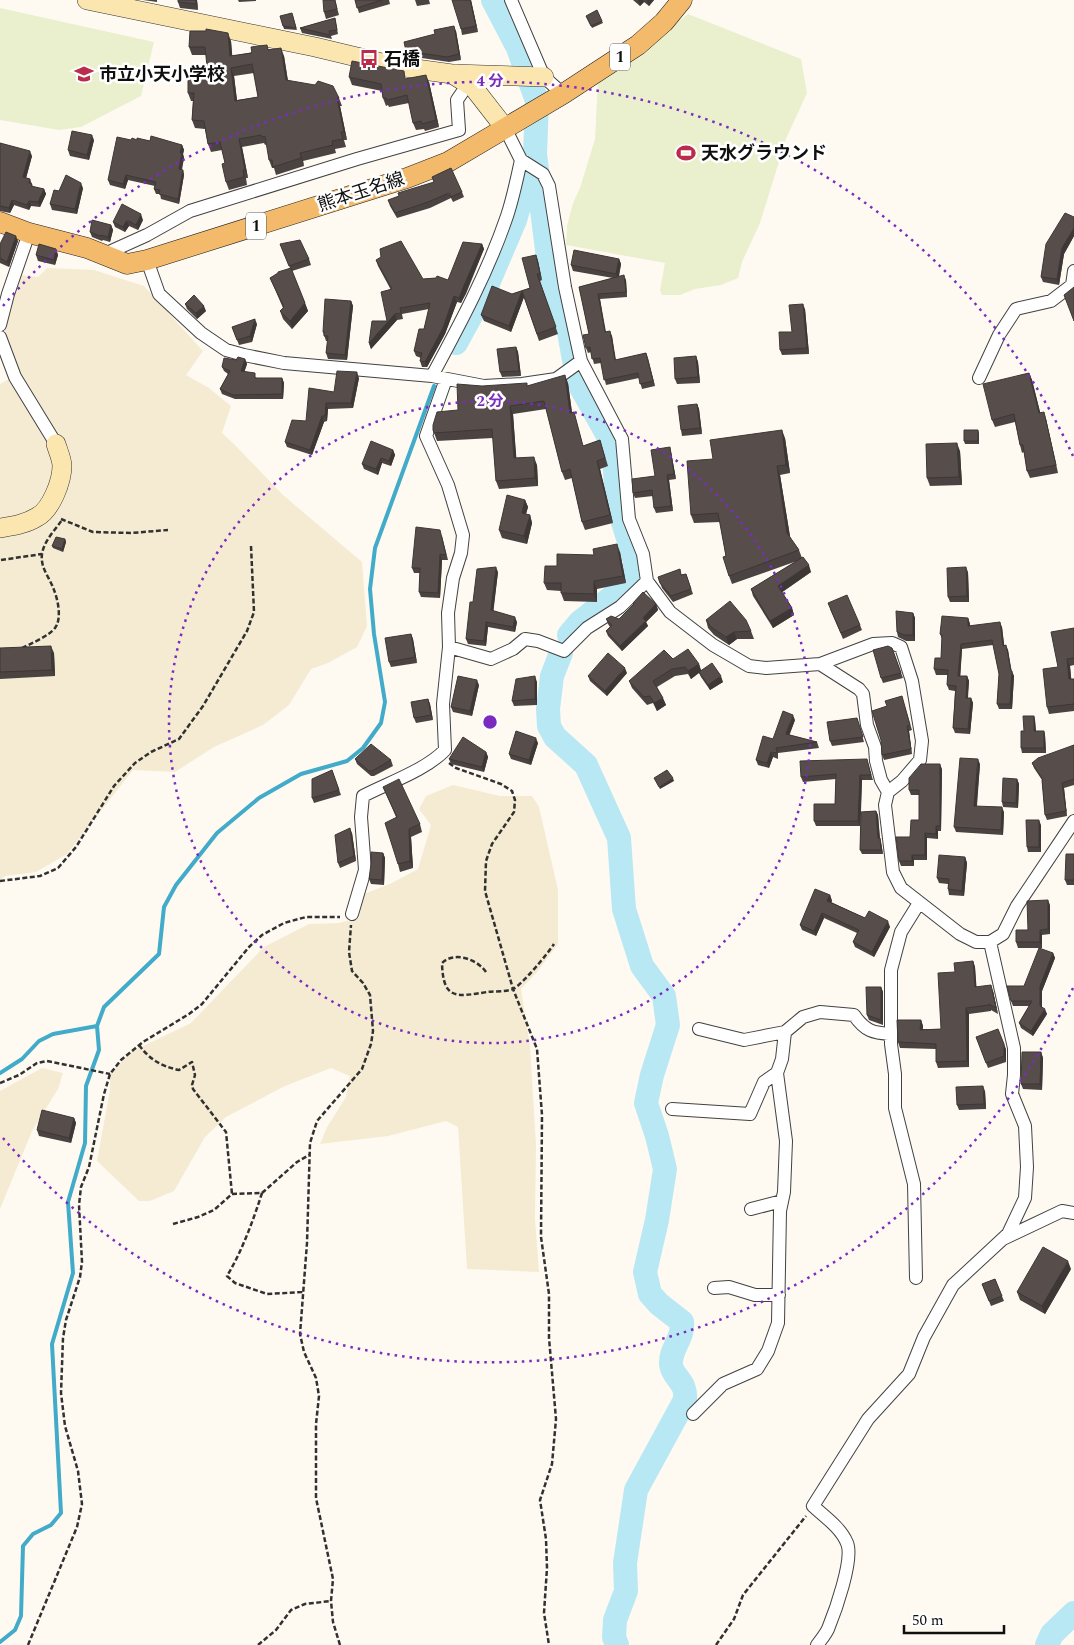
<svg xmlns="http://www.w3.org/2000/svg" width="1074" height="1645" font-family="Spectral,'Noto Sans JP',serif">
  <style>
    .farmland { fill: #f4ebd2 }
    .pitch { fill: #eaf0cd }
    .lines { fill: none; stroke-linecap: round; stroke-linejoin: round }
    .stream { stroke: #41abc9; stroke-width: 4 }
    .river { stroke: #b8e8f4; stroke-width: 24 }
    .street-casing { stroke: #424242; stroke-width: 14 }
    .secondary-casing { stroke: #313131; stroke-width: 20 }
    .primary-casing { stroke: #202020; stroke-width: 21 }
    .path { stroke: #313131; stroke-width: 2.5; stroke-dasharray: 5 2.5; stroke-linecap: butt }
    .street { stroke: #fff; stroke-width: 12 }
    .secondary { stroke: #fce6af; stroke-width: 19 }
    .primary { stroke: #f4ba6c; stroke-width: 20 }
    .wall { fill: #4b4341; fill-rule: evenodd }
    .shaded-wall { fill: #3d3735 }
    .building { fill: #574e4c; stroke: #3d3735; fill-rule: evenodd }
    .ring { fill: none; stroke: #7b2cbf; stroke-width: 2.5; stroke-dasharray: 2.5 5 }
    .labels { text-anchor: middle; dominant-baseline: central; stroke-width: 5; stroke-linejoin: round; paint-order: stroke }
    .shield { fill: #fff; stroke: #575757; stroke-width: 1 }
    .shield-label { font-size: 16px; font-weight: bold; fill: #0f0f0f }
    .poi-label { font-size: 18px; font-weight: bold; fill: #0f0f0f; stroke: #fff; text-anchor: start }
    .street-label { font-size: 18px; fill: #0f0f0f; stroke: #fff }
    .centre { fill: #7b2cbf; stroke: #fff; stroke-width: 2.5 }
    .ring-label { font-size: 15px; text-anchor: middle; font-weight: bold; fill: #7b2cbf; stroke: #fff; stroke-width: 5; stroke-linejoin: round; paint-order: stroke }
  </style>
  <rect width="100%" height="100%" fill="#fefaf2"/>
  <!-- farmland -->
  <path class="farmland" d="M47 268 94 270 144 286 203 351 186 375 209 388 231 406 222 433 234 444 283 495 362 562 367 626 357 647 328 663 311 669 289 705 263 725 214 747 175 772 133 770 67 854 36 872 5 876 0 880V384L20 373 4 329 21 275 38 277Z
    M453 785 500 796H532L539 807 558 890V944L537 972 521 989 530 1046 536 1145 535 1219 539 1272 467 1269 458 1127 446 1121 388 1136 320 1144 327 1127 346 1097 350 1076 331 1068 285 1086 226 1117 205 1137 174 1191 150 1201H139L97 1161 110 1090V1074L131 1052 191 1023 264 947 309 924 339 923 359 918 364 894 392 883 418 869 431 825 419 809 426 796Z
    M42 1068 63 1073 58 1089 32 1131 0 1209V1091Z"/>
  <!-- pitch -->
  <path class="pitch" d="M0 8 154 42 141 96 81 127 59 130 0 120Z
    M688 14 801 59 807 93 786 139 760 223 742 262 738 278 721 285 695 289 680 295H662L660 290 665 263 566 245 567 226 573 203 580 188 595 139 598 80Z"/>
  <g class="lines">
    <!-- stream -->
    <path class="stream" d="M0 1073 22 1059 39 1041 53 1034 97 1026
      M0 1642 15 1630 21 1616 23 1546 33 1534 51 1525 61 1513 52 1344 73 1273 68 1202 85 1143 86 1086 99 1050 97 1026 104 1007 159 954 164 907 176 885 217 833 259 798 301 774 347 761 363 748 381 723 385 702 374 634 370 589 375 548 434 386"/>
    <!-- river -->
    <path class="river" d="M493 0 518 48 537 101 535 154 550 274 569 332 578 382 607 434 614 455 617 503 635 561 634 575 625 587 580 622 569 635
      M456 343 486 288 515 220 532 162
      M561 653 552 676 548 709 549 726 555 737 586 765 619 838 624 909 642 966 664 996 668 1025 652 1075 646 1103 657 1136 665 1169 657 1220 645 1272 650 1294 659 1304 682 1322C684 1338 670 1349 671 1364 672 1378 687 1380 685 1400L636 1490 625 1563 626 1591 615 1620 614 1637 617 1645
      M1047 1645 1052 1634 1074 1613"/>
    <!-- street casing -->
    <g class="street-casing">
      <path id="street" d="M511 0 544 77 563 94
        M105 254 147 235 190 211 357 159 459 130 457 100 468 84
        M147 260 159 294 201 333 226 350 244 355 284 363 432 376 484 386 522 384 556 379 581 361 565 287 549 186 543 174 521 160 505 128
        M0 325 8 294 29 233
        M0 337 15 377 56 444
        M581 361 622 439 629 519 643 554 647 581 670 612 713 645 749 666 766 668 820 664 873 644 892 643 901 647 912 681 922 741 920 760 902 781 888 792 885 805 893 872 901 888 960 934 976 942H990L1003 934 1017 906 1074 821
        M432 376C460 324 488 272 507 216 513 198 517 179 521 160
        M979 378 999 335 1016 309 1051 301 1072 285 1074 271
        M449 647 491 659 513 649 525 639 538 641 564 651 587 628 620 607 647 581
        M820 664 859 689 863 694 867 725 875 747 876 761 881 780 888 792
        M352 914 365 870 361 817 363 796C388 783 426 770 445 750L443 704 449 647 448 613 453 578 461 553 463 535 448 485 426 436 446 379
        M699 1029 744 1040 785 1032 803 1017 820 1012 854 1015C865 1031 873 1033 891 1034
        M672 1109 750 1114 764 1082 777 1073 782 1059 785 1032
        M751 1209 782 1201
        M1005 1238 1062 1211 1074 1213
        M916 1278 914 1184 895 1108V1074L891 1044V970L901 932 919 903
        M714 1288 729 1287 755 1295H779
        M693 1414 723 1384 757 1369 768 1351 778 1323 780 1211 784 1192 786 1141 777 1073
        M817 1645C821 1640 825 1635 828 1629 835 1612 854 1559 847 1543 841 1528 825 1517 813 1506L868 1419 909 1374 924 1337 953 1285 1008 1234 1025 1198 1027 1167 1025 1126 1012 1094 1014 1075V1048L990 942"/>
    </g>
    <!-- secondary casing -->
    <g class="secondary-casing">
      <path id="secondary" d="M87 0 315 47 386 64 416 69 452 74 473 87 505 128
        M453 74 544 77
        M0 528C13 526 26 524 37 517 51 510 62 481 62 466 62 459 58 451 56 444"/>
    </g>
    <!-- primary casing -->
    <g class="primary-casing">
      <path id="primary" d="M0 222 29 233 87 248 127 264 147 260 407 178 448 162 563 94 638 45 664 22 682 0"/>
    </g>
    <!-- path -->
    <path class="path" d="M61 519 93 532 131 533 168 530
      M1 560 42 554
      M22 648C30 644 49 636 55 628 62 619 58 600 54 590 50 578 40 568 42 554 44 541 55 530 62 520
      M449 763 456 768 501 784 512 791 515 800 514 812 492 844 486 861 485 891 513 989 537 1049 542 1115 541 1237 549 1294V1338L556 1419 552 1464 540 1500 546 1539 547 1568 544 1613 549 1645
      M0 881 40 876 58 868 76 847 114 786 135 763 151 752 179 739 203 706 247 631 254 612 251 546
      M486 972C477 959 454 951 442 963 443 1000 456 997 487 992 495 991 506 992 513 989 522 985 549 952 554 944
      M139 1045C150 1060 161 1066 179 1070L192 1062 195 1075 192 1085 193 1089 226 1132 232 1194
      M0 1083 19 1075 37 1063 47 1061 110 1074
      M262 1193C253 1221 242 1251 227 1276L235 1283 267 1294 303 1292
      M173 1224 198 1217 214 1210 232 1194 262 1193 297 1162 309 1155
      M28 1645 77 1527 82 1504 78 1471 65 1426 61 1393 63 1338 66 1320 80 1277 82 1262 79 1205 81 1187 89 1167 104 1094 110 1074 121 1060 143 1042 189 1014 202 1004 249 947 262 935 284 923 306 917H340
      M258 1645 276 1630 291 1610 305 1604 331 1601
      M340 1645 333 1622 331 1601 333 1579 316 1498V1424L319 1396 316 1378 304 1352 300 1334 307 1243 310 1143 317 1121 362 1069 371 1044 373 1031 370 995 363 983 352 971 349 952 351 925
      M716 1645 734 1619 743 1595 806 1516"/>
    <!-- street -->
    <use href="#street" class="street"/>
    <!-- secondary -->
    <use href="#secondary" class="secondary"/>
    <!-- primary -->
    <use href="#primary" class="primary"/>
  </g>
  <!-- wall -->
  <path class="wall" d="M143 0H157V2Z
    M197 0 198 10 180 8 178 2Z
    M238 0H256V1L239 2Z
    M335 0 339 15 326 19 324 12Z
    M355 0H389L390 4 359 13Z
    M415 0H429L430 4 417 6Z
    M471 0 478 32 462 35 461 29Z
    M633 0H654L649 6 644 2 640 6Z
    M280 16H293L297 30 284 29Z
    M335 18 336 23 338 34 331 36 332 39 302 33 300 28Z
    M587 18 602 21 603 23 592 28Z
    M456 31 461 60 449 62 408 56 406 51Z
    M231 41 232 56 269 49 284 56 288 81 339 98 342 106H340L347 140H344L346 147 335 149 336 153 303 161 304 166 276 175 274 168H272L269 160 267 144 265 145 264 143 242 147 248 178H246L247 185 229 190 226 182 225 163 222 150 211 152 208 144 205 129 195 128 192 120 193 101H191L188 93 205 72 207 66 206 55H192L189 47ZM254 73 258 97 237 100 234 76Z
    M349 77 407 79 429 82 439 127 425 131 424 129 416 130 413 123 409 103 389 107 388 105 386 106 383 98 382 91 352 85Z
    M94 140 89 160 70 156 68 150Z
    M131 140H137L150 141 182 145 184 150 183 154 184 158 182 170H183L184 175 179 204 161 199 160 194H156L154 189 155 186 128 180 125 189 110 185 108 180Z
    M0 143 32 156 26 178 30 179 33 187 44 189 46 194 40 207 31 206 29 210 14 205 10 213 0 211Z
    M83 188 77 214 52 210 50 204 59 191Z
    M462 192 464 197 453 202 451 198 430 208 397 218 390 206 388 200Z
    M1074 217V236L1064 254 1059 285 1043 282 1041 277Z
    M143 220 138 230 129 226 125 232 115 227 113 222Z
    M111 225 113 230 110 242 103 240 102 241 92 237 90 232Z
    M18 241 9 267 0 263V244Z
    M280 244 309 259 311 265 292 271 308 311 292 329 283 319 280 311 283 308 270 278 290 268Z
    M482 244 484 249 466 294 461 303 457 302 445 334 427 367H422L420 361 421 358 416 356 414 351 424 329 429 309 402 314 403 319 397 320 371 349 369 343 387 321 391 290 378 266 376 260 423 279 436 278 448 280Z
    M56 249 58 255 55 265 38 261 36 255Z
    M536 255 538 261 542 280 540 281 558 334 539 341 524 297 511 332 484 321 481 315 512 294 530 288Z
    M619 259 621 264 619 277 626 280 627 297 600 299 606 332 612 336 616 360 646 353 655 386 642 389 639 378 606 385 601 363 594 364 591 352 588 353 586 348 589 334 579 287 613 278 573 271 571 265Z
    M351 301 353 306 347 360 328 359 326 353 328 341H326L323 332Z
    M185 304 206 311 197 319 187 309Z
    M805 309 809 354 782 355 780 350 792 332Z
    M257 324 252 342 239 345 232 327Z
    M516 347 518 352 521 376 502 377 500 372Z
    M696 356 698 362 700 383 677 384 675 379Z
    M245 359 247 364 244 372 257 378H282L284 383 283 399H235L222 394 220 389 228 374 224 371 222 367 236 360Z
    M1029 373 1032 380 1040 412 1046 419 1058 473 1030 478 1027 471 1024 452 1022 453 1020 445 1015 422 995 427 992 420Z
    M359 378 353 408 328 409 327 421 324 422 312 455 287 447 285 442 334 392Z
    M568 383 572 412H574L576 420 583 446 600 440 608 466 600 469 613 523 585 530 582 522 572 478 565 480 562 472 546 409 513 414 516 458 537 465 538 486 499 489 496 481 493 438 437 441 433 430 458 410 482 386H527Z
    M697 404 699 409 702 434 682 436 681 430Z
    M978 430 979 433V444H965L964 441Z
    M785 438 790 473 780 475 790 537 799 550 802 558 811 572 782 592 792 608 794 615 773 628 753 596 751 589 797 561 732 584 729 576 720 522 694 523 691 515 713 459Z
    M393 450 395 455 391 466 382 463 378 475 364 469 362 464Z
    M960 451 962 485 930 486 927 478Z
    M671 452 676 479 669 480 673 511 656 513 654 508 653 496 635 498 633 493 655 476Z
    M525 500 528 507 526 514 530 515 532 523 527 544 502 538 499 530Z
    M442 536 448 560H442L440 598 421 597 419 592 420 573H414L412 568Z
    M65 539 66 542 63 552 53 548 52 546Z
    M620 552 626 583 597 589V602L564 601 561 593V591L547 590 544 583 557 566 594 555Z
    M498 572 493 611 517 622 515 632 488 627 486 646 468 644 466 639 473 602Z
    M968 572 969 602H950L948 597Z
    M686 574 693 594 673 602 662 588 658 577Z
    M633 603 656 604 658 610 646 622 648 626 622 651 608 636 606 631 610 627 608 624 606 619H619L633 605Z
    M830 609 860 625 862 630 843 639Z
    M913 613 915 618V641H906L898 637 897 632Z
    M968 618 970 624V626L1002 627 1004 646 1008 650 1011 671 1014 676 1012 709H999L997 704 999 674 993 645 962 649 960 676H967L969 681 968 698H971L973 703 970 734 955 733 953 728 955 691 949 690 947 685 948 675H936L934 669 941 658 942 639 940 634Z
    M706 620 751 631 754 639H737L729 645 714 635 708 628Z
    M1074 628V665L1070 666 1071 679H1074V711L1049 714 1047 707 1058 667Z
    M411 634 413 639 417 663 391 667 389 662Z
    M0 648 54 653 55 676 0 679Z
    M892 648 903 678 883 683 881 678Z
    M673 659 699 664 701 670 723 682 710 690 701 677 699 673 691 679 688 674 675 676 657 687 666 705 657 711 653 703 647 705 632 688 629 681Z
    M627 673 607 696 590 681 588 676Z
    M537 682V705L514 706 512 701Z
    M479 685 472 716 453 712 451 707Z
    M428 699 430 704 433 720 416 723 414 718Z
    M903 701 912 730 909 731 912 754 884 760 882 755Z
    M1034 716 1035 720 1036 731H1044L1045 735 1046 753H1022L1021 748 1024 731Z
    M857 718 864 742 832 746 830 741Z
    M795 720 789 735 817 742 819 748 778 753V759L773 757 769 768 758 765 756 760 773 739Z
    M538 743 531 765 511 759 509 754Z
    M1074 745V785L1064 788 1067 816 1047 820 1045 815 1042 780 1034 768 1032 763Z
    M486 752 488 757 484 772 451 764 449 759Z
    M355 759 391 760 393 766 374 776H371L357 764Z
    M868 764 873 780H862L861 812 876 811 878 815 880 838 881 842 883 854H862L860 850 861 813 860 826H816L814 821 835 804 836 779 803 782 801 777Z
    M980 764 977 806 1004 812 1003 835 956 832 954 827Z
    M942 769 941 831H938V839L927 838V860H914V866H901L899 861 919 820V795H911L909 790Z
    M332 770 341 795 314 803 312 798Z
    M1017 779 1019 784 1018 808 1003 807 1002 802Z
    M383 787 420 824 422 832 411 837 413 868 400 872 398 864 396 817Z
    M1041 825V852H1028L1027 847Z
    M352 833 356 861 340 868 338 863Z
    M383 853 385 858 384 885 371 884 369 879Z
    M1074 854V885H1067L1065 880Z
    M965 857 967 863 964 896 949 895 948 889V884L939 883 937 878Z
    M830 895 832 901 831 902 865 918 890 927 874 957 855 947 853 942 857 933 824 918 816 936 802 930 800 925Z
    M1050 905V934L1042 935V948H1018L1016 942Z
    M1053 953 1055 958 1042 991V1007L1047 1014 1033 1036 1021 1028 1019 1023 1029 1006H1013L1011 1001Z
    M973 961 975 967 976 987 993 991 998 1014 991 1010V1011L969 1014V1067L938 1068 936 1062V1049L900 1048 898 1042 921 1020 923 1026V1029H941L955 972Z
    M881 987 883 992V1025L869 1020 867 1015Z
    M976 1037 1006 1049V1062L988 1068Z
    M1041 1052 1043 1058 1042 1090 1023 1089 1021 1084Z
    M985 1091 986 1109 959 1110 957 1105Z
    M74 1118 76 1123 71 1143 39 1136 37 1130Z
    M1071 1269 1045 1314 1020 1300 1017 1292Z
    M995 1279 1004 1301 991 1306 982 1284Z"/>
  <!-- shaded-wall -->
  <path class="shaded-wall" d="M196 0H197L198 10 196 4Z
    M470 0H471L478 32 476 26Z
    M638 0H643L644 2 640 6Z
    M647 0H654L649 6Z
    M454 26 456 31 461 60 459 54Z
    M228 33 231 41 233 64 230 56Z
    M281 48 284 56 289 88 286 80Z
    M231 68 234 76 238 109 235 101Z
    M426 75 429 82 439 127 436 120Z
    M337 98 340 106 347 140 344 132Z
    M92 135 94 140 89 160 87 155Z
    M239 139 242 147 248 178 245 170Z
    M182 145 184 150 183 154 184 158 180 174 179 169 180 153Z
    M30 151 32 156 25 182 23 177Z
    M300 153 303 161 304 166 301 158Z
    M183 170 184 175 179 204 178 199Z
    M126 175 128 180 125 189 123 184Z
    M81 183 83 188 77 214 75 209Z
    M44 189 46 194 40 207 38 202Z
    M12 200 14 205 10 213 9 208Z
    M29 201 31 206 29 210 27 205Z
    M141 214 143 220 138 230 136 225Z
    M127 220 129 226 125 232 123 227Z
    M111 225 113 230 110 242 108 237Z
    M1074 228V236L1064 254 1059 285 1057 279 1062 248Z
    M16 236 18 241 9 267 7 262Z
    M482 244 484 249 461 303 459 298Z
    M56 249 58 255 55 265 54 260Z
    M536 255 538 261 542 280 540 274Z
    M619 259 621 264 618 279 616 274Z
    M624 275 626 280 627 297 626 292Z
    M522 291 524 297 511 332 509 326Z
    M598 294 600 299 606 337 605 332Z
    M454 296 457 302 445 334 427 367 425 362Z
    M351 301 353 306 347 360 345 355Z
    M305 303 308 311 292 329 290 321Z
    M803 304 805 309 809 354 807 348Z
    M204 306 206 311 197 319 196 313Z
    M395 314 397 320 371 349 369 343Z
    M255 319 257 324 252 342 250 336Z
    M610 331 612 336 616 365 615 360Z
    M516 347 518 352 521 376 519 371Z
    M646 353 648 358 655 386 653 381Z
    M696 356 698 362 700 383 698 377Z
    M245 359 247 364 243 376 241 371Z
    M357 372 359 378 353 408 351 403Z
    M1029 373 1032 380 1042 420 1039 413Z
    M565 375 568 383 573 421 570 413Z
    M282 378 284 383 283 399 282 394Z
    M326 403 328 409 327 421 325 416Z
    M697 404 699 409 702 434 700 428Z
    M510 406 513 414 517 466 514 458Z
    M1044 412 1046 419 1058 473 1056 465Z
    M322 416 324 422 312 455 310 450Z
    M782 430 785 438 790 473 786 465Z
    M957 443 960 451 962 485 959 477Z
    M670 447 671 452 676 479 674 474Z
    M393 450 395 455 391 466 389 461Z
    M534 457 537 465 538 486 535 478Z
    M381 458 382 463 378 475 376 469Z
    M597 461 600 469 613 523 610 515Z
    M777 466 780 475 791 542 787 533Z
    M667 475 669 480 673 511 671 506Z
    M525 500 528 507 524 521 522 513Z
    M530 515 532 523 527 544 524 536Z
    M65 539 66 542 63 552 62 549Z
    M617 544 620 552 626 583 623 576Z
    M440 554 442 560 440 598 438 593Z
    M809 565 811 572 781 593 778 586Z
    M496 567 498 572 493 615 491 610Z
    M966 567 968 572 969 602 967 596Z
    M594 581 597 589V602L594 594Z
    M656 604 658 610 646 622 648 626 622 651 620 646 643 618Z
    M792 608 794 615 773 628 770 621Z
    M913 613 915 618V641L913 635Z
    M515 617 517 622 515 632 513 627Z
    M968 618 970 624 969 631 968 626Z
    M486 622 488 627 486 646 484 641Z
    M1000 622 1002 627 1005 651 1003 646Z
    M734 632 737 639 729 645 726 637Z
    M411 634 413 639 417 663 415 657Z
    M961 644 962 649 960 681 958 676Z
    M1006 645 1008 650 1012 673V671L1014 676 1012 709 1010 704 1011 671Z
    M51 646 54 653 55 676 52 670Z
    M1067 659 1070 666 1072 686 1069 679Z
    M699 664 701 671 691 679 688 671Z
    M625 668 627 673 607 696 605 691Z
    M535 676 537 682V705L535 699Z
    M721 676 723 682 710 690 708 685Z
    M967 676 969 681 967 703 966 698Z
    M477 680 479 685 472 716 470 711Z
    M663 698 666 705 657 711 654 703Z
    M971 698 973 703 970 734 968 729Z
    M428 699 430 704 433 720 431 715Z
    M793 715 795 720 788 739 786 734Z
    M1034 716 1035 720 1036 735 1034 731Z
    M907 726 909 731 912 754 911 749Z
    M1044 731 1045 735 1046 753 1044 748Z
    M536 738 538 743 531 765 529 760Z
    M486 752 488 757 484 772 482 767Z
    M771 752 773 757 769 768 767 763Z
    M978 759 980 764 976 811 974 806Z
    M940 764 942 769 941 831 940 826Z
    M860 775 862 780 860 826 858 821Z
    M673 778 674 781 660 789 659 787Z
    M1017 779 1019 784 1018 808 1016 803Z
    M1062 783 1064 788 1067 816 1066 811Z
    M1002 807 1004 812 1003 835 1001 830Z
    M876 811 878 815 880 842 878 838Z
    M1039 820 1041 825V852L1039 847Z
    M936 826 938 831V839L936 834Z
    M350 828 352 833 356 861 354 856Z
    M409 829 411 837 413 868 410 861Z
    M925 833 927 838V860L925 855Z
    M880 838 881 842 883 854 881 850Z
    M383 853 385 858 384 885 382 880Z
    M912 855 914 860V866L912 861Z
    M965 857 967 863 964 896 962 891Z
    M830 895 832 901 829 906 827 901Z
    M1048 900 1050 905V934L1048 929Z
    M822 913 824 918 816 936 814 931Z
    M888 921 890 927 874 957 872 952Z
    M1040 930 1042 935V948L1040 942Z
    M1053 953 1055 958 1042 991V1011L1040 1006V986Z
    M973 961 975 967 977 993 975 987Z
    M991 985 993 991 998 1014 996 1008Z
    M881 987 883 992V1025L881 1020Z
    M966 1008 969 1014V1067L967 1061Z
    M1045 1009 1047 1014 1033 1036 1031 1031Z
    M921 1020 923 1026 922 1035 920 1030Z
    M1004 1044 1006 1049V1062L1004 1056Z
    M1041 1052 1043 1058 1042 1090 1040 1084Z
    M983 1086 985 1091 986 1109 984 1104Z
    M74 1118 76 1123 71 1143 69 1138Z
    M1068 1261 1071 1269 1045 1314 1042 1306Z"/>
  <!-- building -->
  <path class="building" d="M178 0H196V4L178 2Z
    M323 0H335L337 9 324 12Z
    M355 0H382L357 8Z
    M452 0H470L476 26 461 29Z
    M597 10 602 21 591 26 586 16Z
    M292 13 296 28 283 26 280 16Z
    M335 18 337 30 329 31 330 35 300 28Z
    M454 26 459 54 447 57 406 51 404 42 435 34 434 30Z
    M206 29 228 33 230 56 252 53 251 47 267 45 268 50 281 48 286 80 315 85 318 81 333 86 339 98H337L344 132H341L343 139 332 141 333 145 300 153 301 158 273 167 272 160H269L265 136 262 137 261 135 239 139 245 170H243L244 177 226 182 222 164 225 163 220 142 208 144 204 121 192 120 194 93H188V72H205V66H207L205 47H189L190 31H206ZM252 64 258 97 235 101 231 68Z
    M352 61 404 71 405 79 426 75 436 120 422 124 421 121 413 123 407 95 387 100 386 98H383L381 84 349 77Z
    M72 131 92 135 87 155 68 150Z
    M151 136 182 145 180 153H182L179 169 183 170 178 199 159 194 160 190 154 189 156 182 126 175 123 184 108 180 117 137 131 140 132 138 137 140V138L150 141Z
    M0 143 30 151 23 177 30 179 29 183 32 184 31 186 44 189 38 202 29 201 27 205 12 200 9 208 0 206Z
    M451 168 462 192 451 197 449 193 428 202 395 213 388 200 399 196 398 193 434 182 432 177Z
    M66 175 81 183 75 209 50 204 54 190 59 191Z
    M122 204 141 214 136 225 127 220 123 227 113 222Z
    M1065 213 1074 217V228L1062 248 1057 279 1041 277 1046 244Z
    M92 220 111 225 108 237 101 235 100 236 90 232Z
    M6 232 16 236 7 262 0 258V244Z
    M300 240 309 259 289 266 280 244Z
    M401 241 423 279 436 278 437 276 448 280 463 242 482 244 463 288 459 298 454 296 443 328 425 362 420 361 422 353 414 351 419 329H424L430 303 400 308 401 313 395 314 369 343 372 321H387L381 292 392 289 376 260 381 257 380 249Z
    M39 244 56 249 54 260 36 255Z
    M574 250 619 259 616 274 571 265Z
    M536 255 540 274H537L556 327 537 334 522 291 509 326 481 315 492 286 512 294 530 288 522 258Z
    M291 268 305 303 290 321 280 311 284 307 270 278 278 273V272Z
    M624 275 626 292 598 294 605 332 610 331 615 360 646 353 653 381 640 384 638 373 604 380 600 358 592 359 590 347 586 348 583 335 589 334 579 287Z
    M1074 287V321L1064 295Z
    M194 295 204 306 196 313 185 304Z
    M325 299 351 301 345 355 326 353 328 336H324V332H323Z
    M803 304 807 348 780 350 779 332H792L789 305Z
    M255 319 250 336 237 340 232 327Z
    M516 347 519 371 500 372 497 349Z
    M696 356 698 377 675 379 674 358Z
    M238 357 245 359 241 371 255 373V378H282V394L233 395 220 389 230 371 222 367 224 358 236 360Z
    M337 371 357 372 351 403H326L325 416H322L310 450 285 442 292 420 306 421 309 388 334 392Z
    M1029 373 1039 413 1044 412 1056 465 1027 471 1023 445H1020L1014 414 992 420 983 384Z
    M565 375 570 413 574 412 583 446 600 440 605 458 597 461 610 515 582 522 570 469 562 472 544 401 510 406 514 458 534 457 535 478 496 481 492 429 434 433 433 430V425L437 412 458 410 457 384 482 386 527 383V386Z
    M697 404 700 428 681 430 678 406Z
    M782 430 786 465 777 466 787 533 799 550 729 576 723 557 726 556 718 513 691 515 687 461 713 459 710 440Z
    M964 430H978V441H964Z
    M371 441 393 450 389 461 381 458 376 469 362 464Z
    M957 443 959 477 927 478 926 444Z
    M670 447 674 474 667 475 671 506 654 508 652 490 633 493 632 479 655 476 651 450Z
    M507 495 525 500 522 513 530 515 524 536 499 530Z
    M416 527 440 530 446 555 440 554 438 593 419 592 420 568H412Z
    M56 537 65 539 62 549 52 546Z
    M617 544 623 576 594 581V594L561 593V583H544L545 566H557V554L594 555 593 549Z
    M803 557 809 565 778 586 792 608 770 621 751 589Z
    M496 567 491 610 515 617 513 627 486 622 484 641 466 639 470 602H473L477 569Z
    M966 567 967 596 948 597 947 568Z
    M680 569 681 575 686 574 691 589 671 596 660 583 658 577Z
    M643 592 656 604 643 618 646 621 620 646 606 631 612 625 606 619 611 616 619 619 634 604 633 603Z
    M847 595 860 625 841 633 828 603Z
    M730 601 746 620 751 631 734 632 726 637 711 627 706 620Z
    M896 611 913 613V635H904L897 632Z
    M942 616 968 618V626L1000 622 1003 646 1006 645 1011 671H1012L1010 704H997L999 674 992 640 961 644 958 676H967L966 698H971L968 729 953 728 956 686 947 685 948 670 934 669 935 658H941L942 635 940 634Z
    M1074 628V658L1067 659 1069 679H1074V704L1047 707 1043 669 1058 667 1051 632Z
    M411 634 415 657 389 662 385 638Z
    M51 646 52 670 0 672V648Z
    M888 646 892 648 901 673 881 678 873 650Z
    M688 649 699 664 688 671 685 667 672 669 653 681 663 698 654 703 650 696 644 697 629 681 664 650 673 659Z
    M608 653 625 668 605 691 588 676Z
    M712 663 721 676 708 685 699 672Z
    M458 676 477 680 470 711 451 707Z
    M535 676V699L512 701 516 679Z
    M902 696 910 725 907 726 911 749 882 755 881 740 872 711 887 706 885 701Z
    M428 699 431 715 414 718 411 702Z
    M783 711 793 715 786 734 817 742 776 748 777 753 771 752 767 763 756 760 763 736 773 739Z
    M1023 716H1034V731H1044V748H1021V731H1024Z
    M857 718 863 737 830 741 827 722Z
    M516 731 536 738 529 760 509 754Z
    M463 737 486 752 482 767 449 759Z
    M371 744 391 760 372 771H369L355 759Z
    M1074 745V779L1062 783 1066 811 1045 815 1042 780H1043L1032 763 1038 758Z
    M960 758 978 759 974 806 1002 807 1001 830 954 827Z
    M867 759 871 775H860L858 821H814V804H835L836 774 801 777 800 761Z
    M921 764H940V826H936V834L925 833V855H912V861H899L896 837H910L911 820H919V790H909V778Z
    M332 770 339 790 312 798V779Z
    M667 770 673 778 659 787 654 778Z
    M1003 778 1017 779 1016 803 1002 802Z
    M399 779 420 824 409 829 410 861 398 864 385 823 397 817 383 787Z
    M876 811 878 838H880L881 850H860L861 812Z
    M1026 820H1039V847H1027Z
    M350 828 354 856 338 863 335 835Z
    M371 852 383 853 382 880 369 879 371 864Z
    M1066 854H1074V880H1065Z
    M939 855 965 857 962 891 948 889 949 879 937 878Z
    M815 889 830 895 827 901 865 918 869 911 888 921 872 952 853 942 859 930 822 913 814 931 800 925Z
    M1048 900V929L1040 930V942H1016V930H1028L1027 901Z
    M1039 948 1053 953 1040 986V1006L1045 1009 1031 1031 1019 1023 1032 1001H1011L1007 986H1024Z
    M973 961 975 987 991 985 996 1008 989 1004V1005L966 1008 967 1061 936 1062V1044L898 1042 897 1020H921L920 1030 941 1029 938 973 955 972 954 963Z
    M866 987H881V1020L867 1015Z
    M998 1029 1004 1044V1056L986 1063 976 1037Z
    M1022 1052H1041L1040 1084H1021Z
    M983 1086 984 1104 957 1105 956 1087Z
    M42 1110 74 1118 69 1138 37 1130Z
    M1043 1247 1068 1261 1042 1306 1017 1292Z
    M995 1279 1002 1296 989 1301 982 1284Z"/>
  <!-- distance rings -->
  <g class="ring">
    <circle cx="490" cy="722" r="321"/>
    <path d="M1073 988A641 641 0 0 1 3 1138M3 306A641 641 0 0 1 1073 456"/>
  </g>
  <!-- icons -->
  <defs>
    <g id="bus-bare" transform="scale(1.5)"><path d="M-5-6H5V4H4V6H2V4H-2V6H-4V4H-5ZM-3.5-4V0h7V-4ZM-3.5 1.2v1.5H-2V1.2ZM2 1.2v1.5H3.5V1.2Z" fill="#bb2b4c" stroke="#fff" stroke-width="2.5" paint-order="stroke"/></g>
    <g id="school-bare" transform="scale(1.5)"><path d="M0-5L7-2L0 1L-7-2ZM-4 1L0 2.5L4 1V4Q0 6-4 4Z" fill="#bb2b4c" stroke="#fff" stroke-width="2.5" paint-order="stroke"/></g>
    <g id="stadium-bare" transform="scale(1.5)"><path d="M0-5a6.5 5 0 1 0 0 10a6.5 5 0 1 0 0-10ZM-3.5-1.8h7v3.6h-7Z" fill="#bb2b4c" stroke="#fff" stroke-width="2.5" paint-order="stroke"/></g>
  </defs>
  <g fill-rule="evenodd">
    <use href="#bus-bare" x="369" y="59"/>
    <use href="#school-bare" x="84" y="74"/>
    <use href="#stadium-bare" x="686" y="153"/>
  </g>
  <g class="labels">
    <!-- shield labels -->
    <g class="shield">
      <rect x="610" y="43.5" width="20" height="27" rx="4"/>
      <rect x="246" y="212.5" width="20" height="27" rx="4"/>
    </g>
    <g class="shield-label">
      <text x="620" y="57">1</text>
      <text x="256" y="226">1</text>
    </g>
    <!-- poi labels -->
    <g class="poi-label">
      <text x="384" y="59">石橋</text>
      <text x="99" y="74">市立小天小学校</text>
      <text x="701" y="153">天水グラウンド</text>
    </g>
    <!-- street labels -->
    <g class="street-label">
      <text transform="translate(361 192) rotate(-18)">熊本玉名線</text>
    </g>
  </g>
  <circle cx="490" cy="722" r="8" class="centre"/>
  <g class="ring-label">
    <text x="490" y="86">4 分</text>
    <text x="490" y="406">2 分</text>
  </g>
  <!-- scale -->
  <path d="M904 1625v8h100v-8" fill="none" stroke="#0f0f0f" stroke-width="2.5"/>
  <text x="912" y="1625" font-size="15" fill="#0f0f0f" stroke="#ffffff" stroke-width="4" paint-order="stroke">50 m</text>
</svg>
